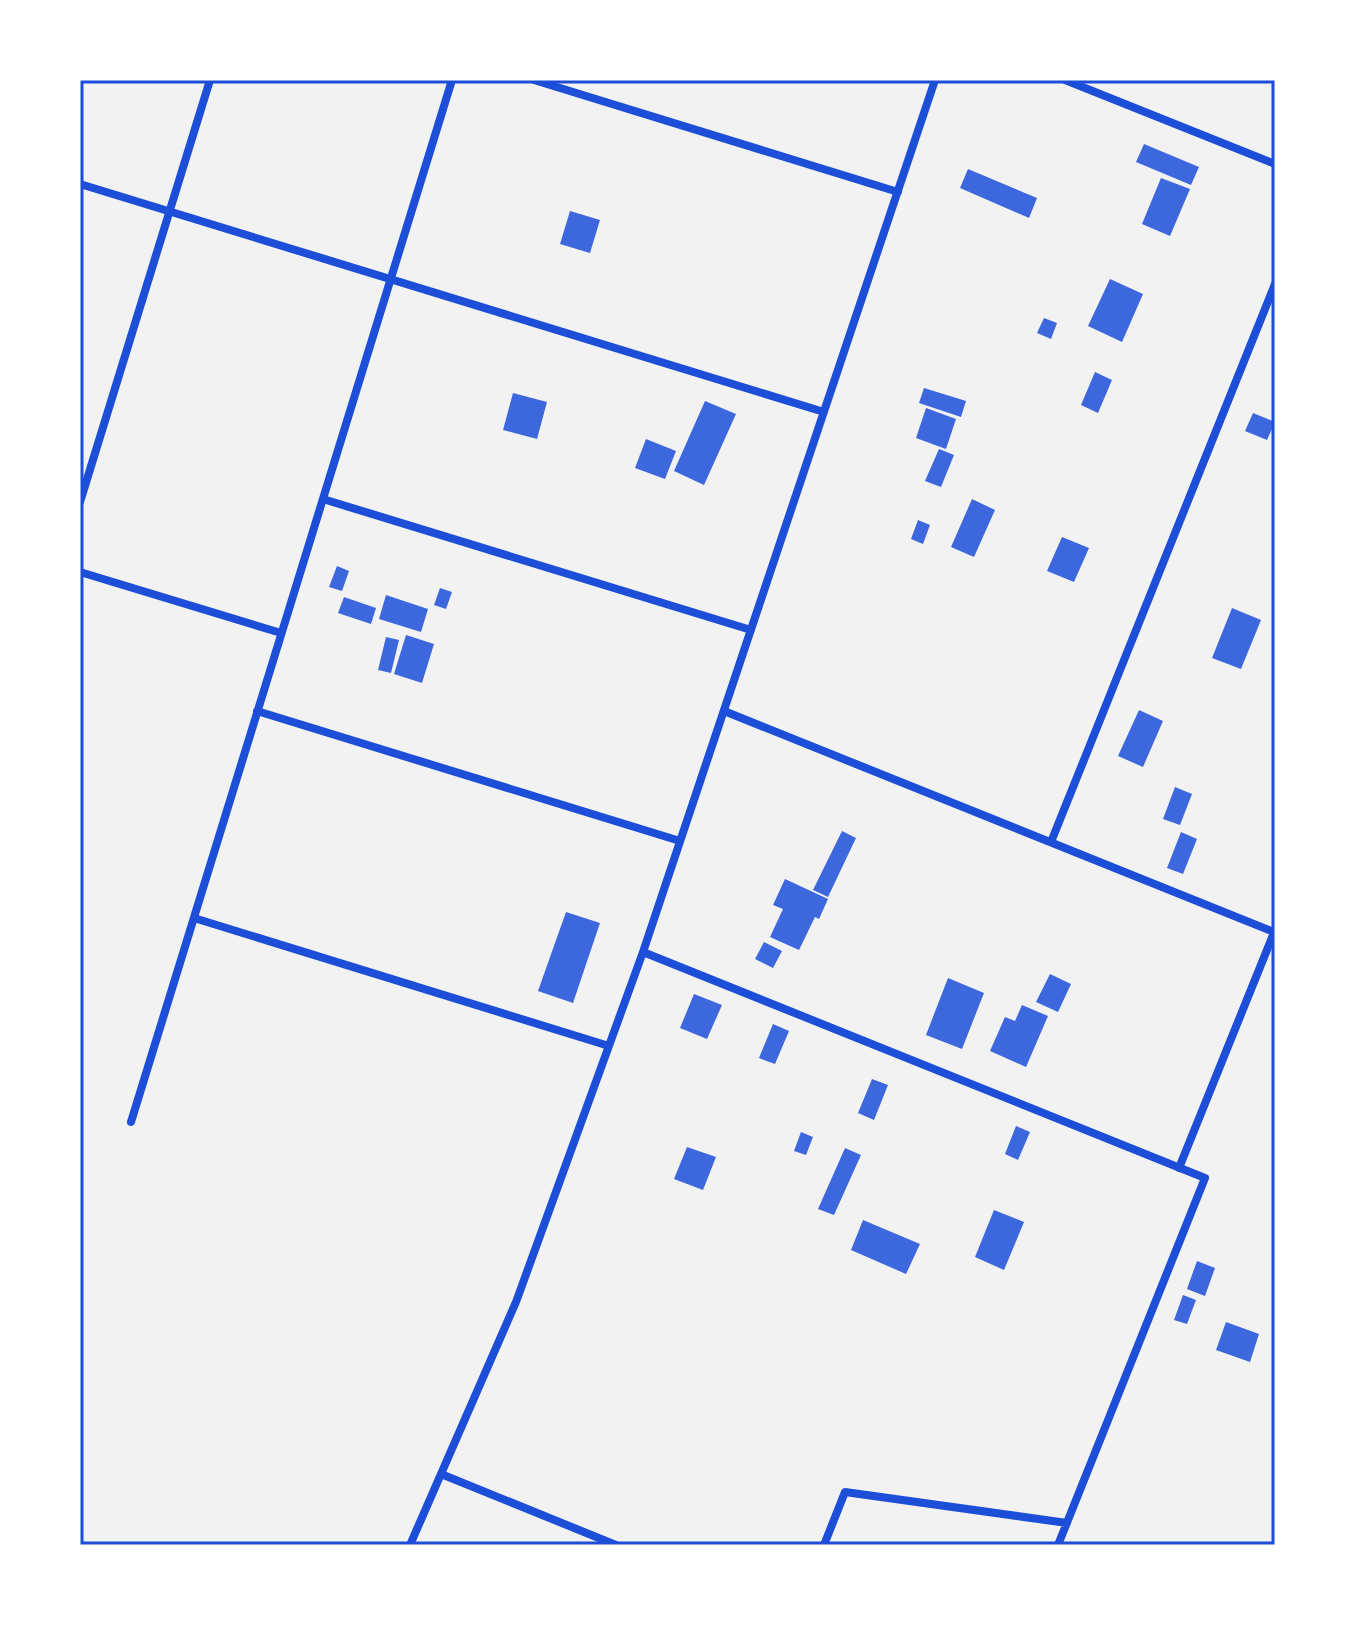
<svg xmlns="http://www.w3.org/2000/svg" width="1355" height="1625" font-family="Quicksand,sans-serif">
  <style>
    .building { fill: #3d67dc }
    .lines { fill: none; stroke-linecap: round; stroke-linejoin: round }
    .minor { stroke: #1d4ed8; stroke-width: 8 }
    .neatline { fill: none; stroke: #1d4ed8; stroke-width: 3 }
  </style>
  <rect width="100%" height="100%" fill="#f2f2f2"/>
  <!-- building -->
  <path class="building" d="M1144 144 1199 167 1191 185 1136 162Z
    M968 169 1037 198 1029 218 960 188Z
    M1161 178 1190 189 1170 236 1142 224Z
    M570 211 600 220 590 253 560 244Z
    M1110 279 1143 294 1122 342 1088 326Z
    M1044 318 1057 323 1051 339 1037 333Z
    M1095 372 1112 380 1098 413 1081 405Z
    M924 388 966 401 961 417 919 403Z
    M513 393 547 402 537 439 503 430Z
    M705 401 736 414 704 485 674 471Z
    M926 408 956 419 946 449 916 438Z
    M1253 413 1275 422 1267 440 1245 431Z
    M646 439 676 451 665 479 635 468Z
    M939 449 954 455 941 487 925 481Z
    M972 499 995 510 974 557 951 547Z
    M918 520 930 525 923 544 911 539Z
    M1062 537 1089 548 1074 582 1047 571Z
    M337 566 349 571 342 591 329 587Z
    M440 588 452 592 446 609 434 605Z
    M386 595 428 609 421 632 379 619Z
    M344 597 376 608 371 624 338 613Z
    M1232 608 1261 620 1241 669 1212 658Z
    M406 635 434 644 422 683 394 674Z
    M386 637 399 640 391 673 378 670Z
    M1139 710 1163 721 1143 767 1118 756Z
    M1175 787 1192 794 1180 825 1163 819Z
    M842 831 856 838 828 897 813 890Z
    M1181 832 1197 839 1183 874 1167 868Z
    M785 879 828 899 819 919 815 917 799 950 770 937 783 909 773 905Z
    M566 912 600 923 573 1003 538 991Z
    M764 942 782 951 773 968 755 959Z
    M1050 974 1071 984 1058 1012 1036 1002Z
    M948 978 984 993 962 1049 926 1035Z
    M694 994 722 1005 707 1039 680 1028Z
    M1022 1005 1048 1016 1026 1067 990 1051 1005 1017 1015 1021Z
    M773 1024 789 1031 775 1064 759 1058Z
    M872 1079 888 1085 874 1120 858 1113Z
    M1016 1126 1030 1132 1018 1160 1005 1154Z
    M801 1132 813 1137 806 1155 794 1151Z
    M687 1147 716 1157 703 1190 674 1179Z
    M845 1148 861 1155 834 1215 818 1209Z
    M994 1210 1024 1222 1004 1270 975 1257Z
    M863 1220 920 1244 906 1274 851 1250Z
    M1197 1261 1215 1268 1205 1296 1187 1289Z
    M1183 1295 1196 1300 1187 1324 1174 1320Z
    M1226 1322 1259 1334 1250 1362 1216 1350Z"/>
  <g class="lines">
    <!-- minor -->
    <path class="minor" d="M534 80 898 192
      M1065 80 1275 164
      M80 184 824 412
      M323 499 751 630
      M80 502 210 80
      M80 572 281 633
      M257 711 680 841
      M724 711 1274 932
      M1051 842 1275 284
      M194 918 609 1046
      M643 952 1205 1178 1058 1545
      M131 1122 452 80
      M1179 1168 1275 930
      M441 1474 616 1545
      M410 1545 516 1302 643 952 935 80
      M824 1545 845 1492 1067 1523"/>
  </g>
  <!-- border -->
  <rect width="1355" height="1625" fill="none" stroke="#ffffff" stroke-width="164"/>
  <rect x="82" y="82" width="1191" height="1461" class="neatline"/>
</svg>
